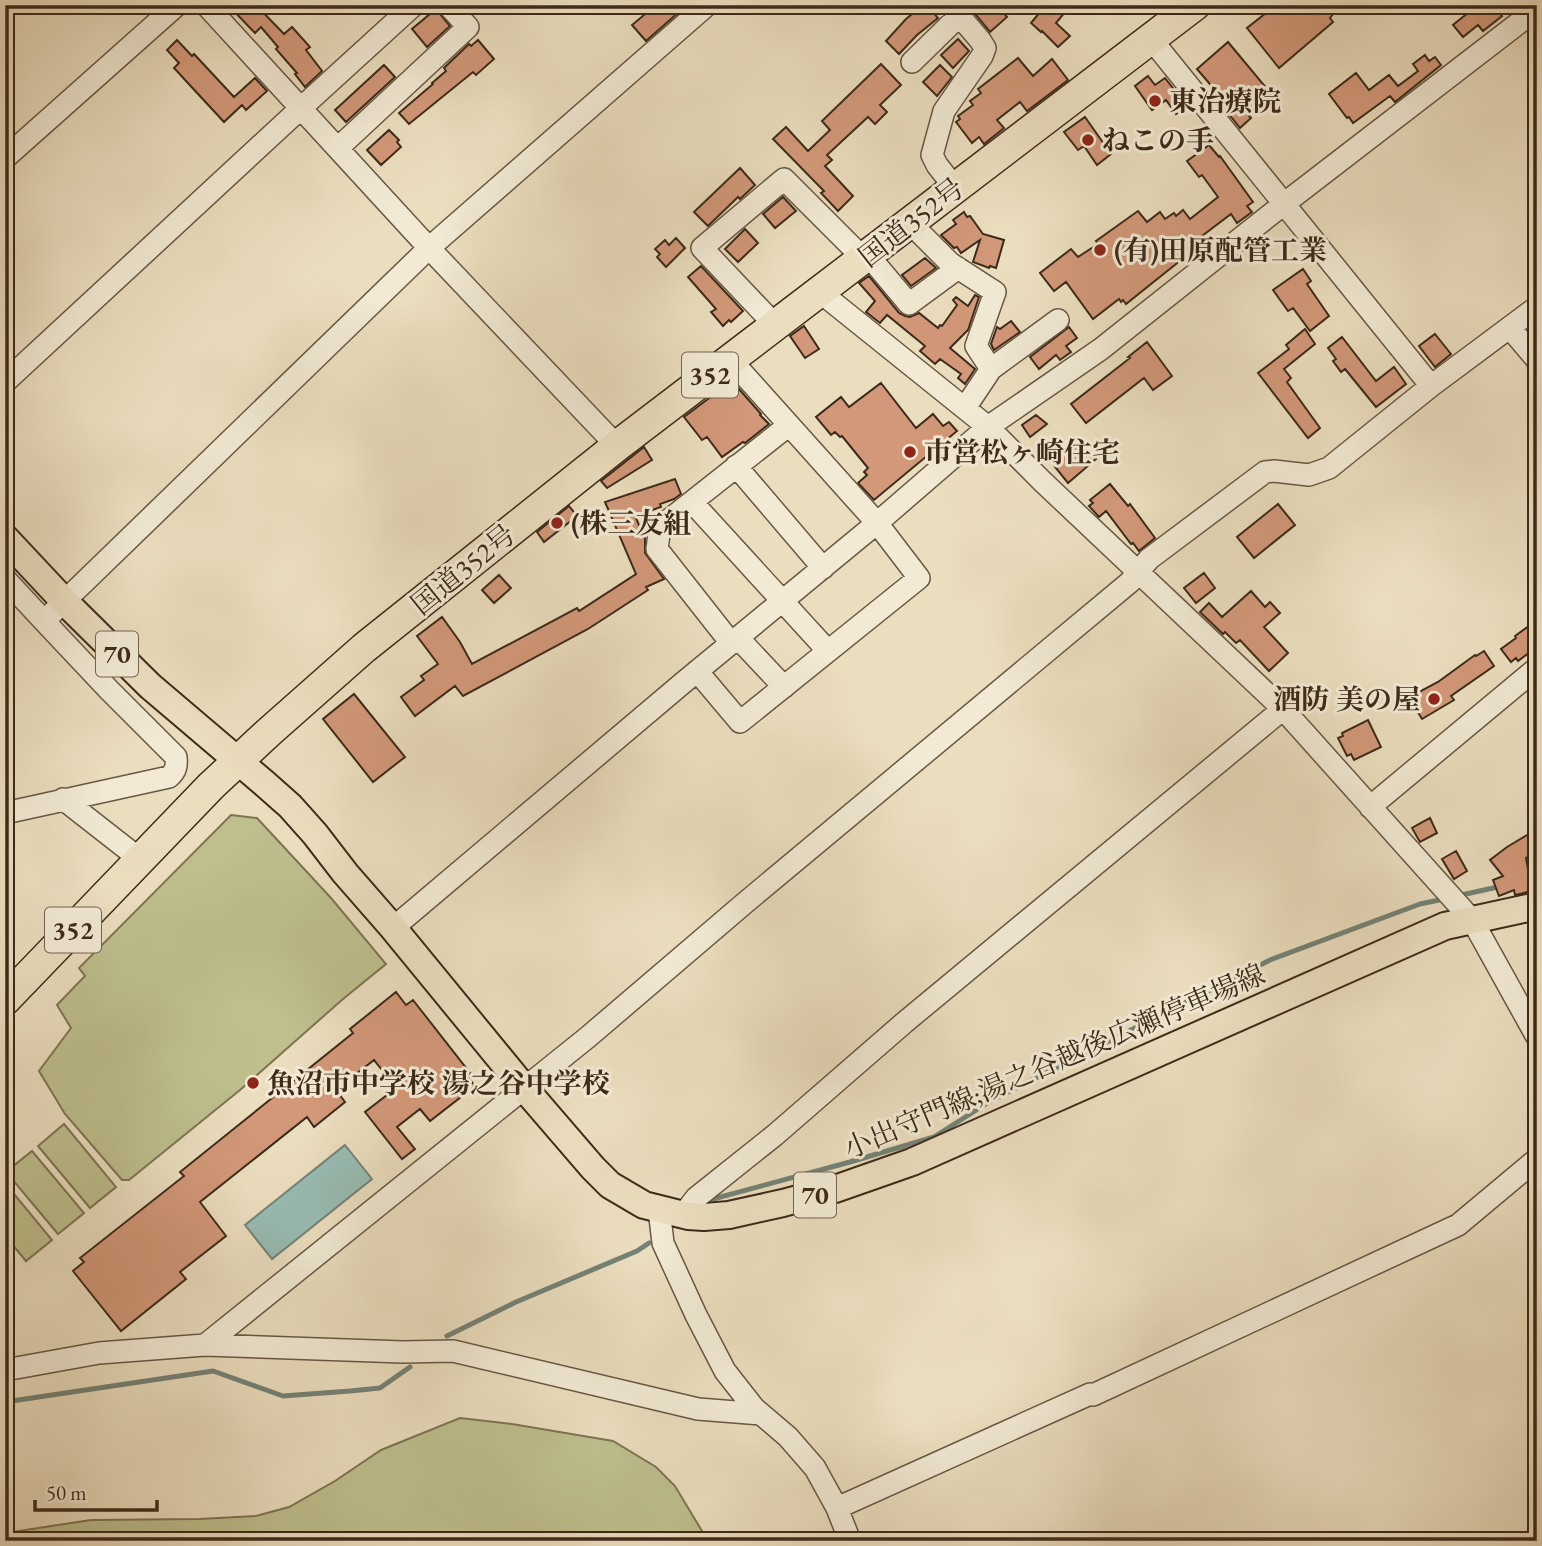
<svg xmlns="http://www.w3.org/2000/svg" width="1542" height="1546" font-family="'EB Garamond','Noto Serif JP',serif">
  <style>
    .green { fill: #bebf8d; stroke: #7e7454; stroke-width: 2 }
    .water { fill: #98bcb4; stroke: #748276; stroke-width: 2 }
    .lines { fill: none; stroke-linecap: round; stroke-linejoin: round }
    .stream { stroke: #748276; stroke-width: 5 }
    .building { fill: #d29879; stroke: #3d2a1a; stroke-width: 2 }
    .minor-casing { stroke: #685743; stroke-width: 24 }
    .major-casing { stroke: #3d2a1a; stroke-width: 30 }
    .highway-casing { stroke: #3d2a1a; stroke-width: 33 }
    .minor { stroke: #f2ead5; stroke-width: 21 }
    .major { stroke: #ebdebf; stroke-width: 26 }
    .highway { stroke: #ebdebf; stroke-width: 30 }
    .poi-dot { fill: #8f2418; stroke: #f2ead5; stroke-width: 2.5 }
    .labels { text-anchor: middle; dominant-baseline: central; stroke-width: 6; stroke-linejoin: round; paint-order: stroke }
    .shield { fill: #f2ead5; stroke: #736452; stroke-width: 2 }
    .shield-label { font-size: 26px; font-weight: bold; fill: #3d2a1a }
    .poi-label { font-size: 28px; font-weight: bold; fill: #3d2a1a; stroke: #f2ead5; text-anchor: start }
    .street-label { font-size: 28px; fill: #3d2a1a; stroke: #f2ead5 }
  </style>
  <rect width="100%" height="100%" fill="#ebdebf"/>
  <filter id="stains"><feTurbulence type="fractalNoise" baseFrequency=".00286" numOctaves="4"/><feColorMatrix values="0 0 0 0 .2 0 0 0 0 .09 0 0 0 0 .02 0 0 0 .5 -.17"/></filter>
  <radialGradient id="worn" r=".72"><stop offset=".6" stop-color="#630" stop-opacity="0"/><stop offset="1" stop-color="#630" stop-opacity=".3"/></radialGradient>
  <!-- green -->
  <path class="green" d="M231 815 257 818 331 898 386 964 343 999 240 1090 129 1180H122L65 1114 39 1071 71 1028 57 1005 85 976 79 968Z
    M64 1124 116 1187 90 1208 38 1146Z
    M32 1151 84 1213 58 1234 6 1172Z
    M5 1183 52 1240 26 1261 5 1236Z
    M460 1418 512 1424 613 1441 656 1467 675 1486 708 1541H5V1533L91 1520 199 1519 256 1516 289 1507 335 1481 381 1450Z"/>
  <!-- water -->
  <path class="water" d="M345 1145 372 1179 272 1259 245 1225Z"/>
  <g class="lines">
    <!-- stream -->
    <path class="stream" d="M1526 881 1537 878
      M1457 896 1502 886
      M713 1199 850 1162 934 1137 992 1100 1270 960 1420 904 1444 899
      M447 1336 516 1302 637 1251 649 1243
      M5 1402 213 1371 283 1396 350 1391 380 1388 410 1367"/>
  </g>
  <!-- building -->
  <path class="building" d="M228 5H256L284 34 292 27 310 47 306 50 322 71 305 87 295 74 297 73 276 49 278 47 261 27 255 33Z
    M656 5H687L646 41 632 25Z
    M923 5H927L938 18 917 35 899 54 886 41 906 19Z
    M996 5H997L1007 17 990 32 976 15 986 6 990 10Z
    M1046 5H1071L1056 23 1070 36 1058 47 1042 31 1041 32 1031 23Z
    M1276 5H1340L1330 18 1333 22 1279 68 1247 28Z
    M1478 5H1493L1502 16 1483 31 1478 25 1463 37 1453 25Z
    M436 9 450 26 427 47 412 29Z
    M958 39 969 51 953 68 941 55Z
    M177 40 192 56 194 54 234 97 255 78 267 91 246 110 242 105 224 122 174 68 179 63 167 50Z
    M478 40 494 59 476 75 473 72 409 124 399 113 433 84 432 83 446 71 444 68 469 44 471 46Z
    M1228 42 1268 90 1255 100 1260 105 1249 116 1251 118 1240 128 1224 108 1228 105 1197 69Z
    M1425 55 1429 61 1435 57 1441 65 1395 102 1390 96 1353 123 1349 117 1347 118 1329 94 1356 73 1369 90 1389 75 1398 86 1418 71 1413 64Z
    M1018 58 1033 76 1052 59 1068 80 1027 111 1020 102 997 120 1004 128 984 144 979 137 972 143 956 122 960 119 958 116 973 105 970 101 981 93 978 89Z
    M881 64 901 85 880 105 887 112 875 124 868 117 827 155 832 160 825 166 853 196 838 211 821 193 824 191 773 139 786 127 808 151 830 130 822 121Z
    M384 65 395 77 346 122 335 110Z
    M940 65 952 77 937 96 923 82Z
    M1148 76 1155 85 1165 78 1187 106 1176 114 1166 100 1152 110 1135 86Z
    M1085 117 1111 154 1097 165 1084 146 1078 150 1064 132Z
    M389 130 399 140 397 142 401 147 381 165 367 150Z
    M1209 145 1219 157 1220 156 1253 202 1247 206 1252 212 1237 223 1231 214 1202 236 1207 242 1192 254 1191 252 1126 304 1123 300 1121 302 1119 299 1093 319 1066 282 1054 291 1040 273 1071 249 1078 257 1098 244 1096 241 1138 211 1147 222 1160 212 1165 219 1174 213 1176 216 1183 210 1190 219 1218 197 1202 175 1199 177 1187 161Z
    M740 168 755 185 740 199 738 197 708 226 694 212Z
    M783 197 796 211 775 228 763 214Z
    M964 212 967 217 970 216 983 234 1004 240 996 268 990 266 989 268 973 262 980 240 961 253 957 247 954 248 941 235 956 224 953 220Z
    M745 229 758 243 738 262 725 249Z
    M676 238 685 248 666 267 657 257 660 254 655 249 665 240 669 245Z
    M925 258 936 268 911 286 902 275Z
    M701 266 743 311 731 322 729 320 723 326 711 312 716 309 688 277Z
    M1303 269 1311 281 1307 284 1329 316 1310 331 1293 308 1288 311 1273 290Z
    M869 276 899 313 905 316 910 317 919 313 938 328 940 325 942 326 957 305 953 300 956 297 968 306 975 295 979 297 968 330 950 348 975 369 965 384 958 378 961 374 940 359 935 364 920 351 925 346 887 315 880 323 866 312 875 301 859 283Z
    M1011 321 1020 332 994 350 991 344 997 327 1000 329Z
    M804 326 819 349 805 358 790 336Z
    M1069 327 1077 338 1066 346 1071 352 1060 360 1056 355 1039 369 1030 357Z
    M1305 329 1315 344 1284 369 1291 378 1287 382 1320 428 1308 438 1258 373 1289 349 1286 345Z
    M1435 334 1451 354 1435 367 1419 346Z
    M1342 337 1376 381 1394 367 1406 384 1376 407 1345 369 1341 372 1333 361 1336 359 1328 348Z
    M1147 342 1172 376 1153 390 1144 378 1086 423 1071 404 1130 358 1128 357Z
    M732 381 761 414 760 415 769 424 745 443 743 442 722 457 707 437 702 440 684 417Z
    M881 383 916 428 933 414 943 426 949 422 957 431 874 500 858 483 867 475 864 472 868 468 842 436 840 437 835 432 831 435 816 417 841 397 849 407Z
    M1036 415 1047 424 1030 437 1022 425Z
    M1082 443 1096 459 1068 483 1055 467 1061 462 1059 458 1074 446 1076 448Z
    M644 447 652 460 607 488 601 481Z
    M675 479 681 494 674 499 660 504 661 507 635 516 645 538V553L664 579 646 587 648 590 588 629 463 696 455 686 415 716 401 697 424 680 421 676 438 664 417 636 442 617 460 642 472 664 577 608 579 611 636 574 605 502Z
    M1110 484 1128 506 1130 504 1155 538 1139 551 1133 543 1131 544 1106 511 1099 517 1089 506 1093 503 1090 500Z
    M1278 504 1295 525 1254 558 1237 537Z
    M569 506 577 516 544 542 537 532Z
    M1204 573 1215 588 1196 603 1184 588Z
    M499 575 511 588 494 603 482 590Z
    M1251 591 1265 607 1270 602 1280 613 1264 627 1288 653 1269 671 1240 640 1236 643 1225 632 1223 634 1200 612 1209 603 1222 617Z
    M1537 620V647L1518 661 1516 658 1511 662 1501 649 1516 638 1515 636Z
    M1484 651 1494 666 1451 696 1454 700 1422 719 1411 701 1417 697 1415 694 1438 682 1475 655 1476 656Z
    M354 694 405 757 373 782 323 719Z
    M1368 720 1381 747 1354 760 1351 754 1347 756 1338 738 1343 736 1342 733Z
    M1430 818 1437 833 1420 842 1412 828Z
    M1537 829V851L1526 858 1532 891 1515 895 1514 890 1499 896 1493 880 1503 876 1490 860 1507 847Z
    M1456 851 1467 871 1454 879 1442 859Z
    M396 992 406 1005 413 1000 470 1073 467 1076 475 1086 430 1121 420 1109 397 1127 415 1149 402 1159 365 1112 396 1088 374 1060 336 1090 345 1102 314 1127 307 1117 200 1202 226 1236 180 1272 186 1279 121 1331 73 1271 84 1262 80 1258 184 1176 180 1172 353 1033 350 1029Z"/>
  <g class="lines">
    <!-- minor casing -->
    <g class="minor-casing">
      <path id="minor" d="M206 5 429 248 617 446
        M950 5 980 40 985 48 982 56 944 111 932 155 937 165 955 188
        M1151 39 1431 386
        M912 62 959 16
        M338 148 468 27 448 5
        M5 158 177 5
        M910 223 950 263 995 292 976 346 991 369 965 408
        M868 255 909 304 958 268
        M820 292 988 427 1043 482 1283 709 1472 920 1537 1037
        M775 325 702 248 784 179 864 259
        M1510 328 1537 360
        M991 369 1058 320
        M5 382 301 108 414 5
        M736 466 823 568
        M692 502 828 651
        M5 579 44 621
        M738 638 784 687
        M731 643 657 549 660 527 789 425
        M697 671 740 722 919 578 877 523 730 359
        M63 799 141 860
        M1370 807 1537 668
        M5 813 169 777C176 771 177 766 176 757L109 690 44 621 429 248 707 5
        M393 928 684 682 877 523 988 427 1101 349 1285 203 1537 9
        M659 1209 663 1243 696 1315 725 1371 754 1408 788 1437 815 1468 837 1508 850 1541
        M688 1216 689 1207 696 1198 775 1135 905 1022 1283 709
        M205 1345 588 1037 746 902 1130 582 1149 559 1265 472 1274 471 1309 475 1329 468 1431 386 1537 307
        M5 1370 99 1353 205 1345 403 1352 453 1351 698 1409 761 1414
        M837 1508 1090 1394 1093 1395 1458 1225 1537 1159"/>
    </g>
    <!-- major casing -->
    <g class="major-casing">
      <path id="major" d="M5 538 64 601 150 686 264 783 290 806 315 834 345 873 393 928 525 1089 593 1168 610 1185 644 1205 688 1216 704 1217 729 1215 783 1203 835 1189 912 1162 1445 926 1537 906"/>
    </g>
    <!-- highway casing -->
    <g class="highway-casing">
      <path id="highway" d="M5 1000 211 786 269 732 364 648 617 446 1195 5"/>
    </g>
    <!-- minor -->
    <use href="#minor" class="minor"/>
    <!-- major -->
    <use href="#major" class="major"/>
    <!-- highway -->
    <use href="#highway" class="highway"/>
  </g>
  <!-- markers -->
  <g class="poi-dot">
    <circle cx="1155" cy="101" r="7"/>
    <circle cx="1088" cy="140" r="7"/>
    <circle cx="1100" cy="250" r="7"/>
    <circle cx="910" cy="452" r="7"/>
    <circle cx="557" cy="523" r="7"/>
    <circle cx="1434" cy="699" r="7"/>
    <circle cx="253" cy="1083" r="7"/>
  </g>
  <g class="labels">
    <!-- shield labels -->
    <g class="shield">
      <rect x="682" y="352.5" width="56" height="45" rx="5"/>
      <rect x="96" y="631.5" width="42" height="45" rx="5"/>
      <rect x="45" y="907.5" width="56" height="45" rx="5"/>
      <rect x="794" y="1172.5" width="42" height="45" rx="5"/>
    </g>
    <g class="shield-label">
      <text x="710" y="375">352</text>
      <text x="117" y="654">70</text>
      <text x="73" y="930">352</text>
      <text x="815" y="1195">70</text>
    </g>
    <!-- poi labels -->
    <g class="poi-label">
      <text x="1169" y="101">東治療院</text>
      <text x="1102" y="140">ねこの手</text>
      <text x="1114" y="250">(有)田原配管工業</text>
      <text x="924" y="452">市営松ヶ崎住宅</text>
      <text x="571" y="523">(株三友組</text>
      <text x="1420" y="699" text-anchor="end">酒防 美の屋</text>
      <text x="267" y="1083">魚沼市中学校 湯之谷中学校</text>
    </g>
    <!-- street labels -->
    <g class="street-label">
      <text transform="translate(911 222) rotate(-38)">国道352号</text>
      <text transform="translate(463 569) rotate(-39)">国道352号</text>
      <text transform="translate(1054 1061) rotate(-23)">小出守門線;湯之谷越後広瀬停車場線</text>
    </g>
  </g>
  <!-- margin -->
  <rect width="1542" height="1546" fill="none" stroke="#ebdebf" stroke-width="28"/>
  <rect x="7" y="7" width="1528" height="1532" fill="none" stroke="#3d2a1a" stroke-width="3.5"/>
  <rect x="14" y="14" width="1514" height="1518" fill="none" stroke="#3d2a1a" stroke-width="2"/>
  <!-- scale -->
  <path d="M35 1500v10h122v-10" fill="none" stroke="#3d2a1a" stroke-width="3.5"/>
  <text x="46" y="1500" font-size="21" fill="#3d2a1a" stroke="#f2ead5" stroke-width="5" paint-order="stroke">50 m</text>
  <rect width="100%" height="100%" filter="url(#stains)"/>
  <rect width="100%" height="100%" fill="url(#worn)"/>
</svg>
